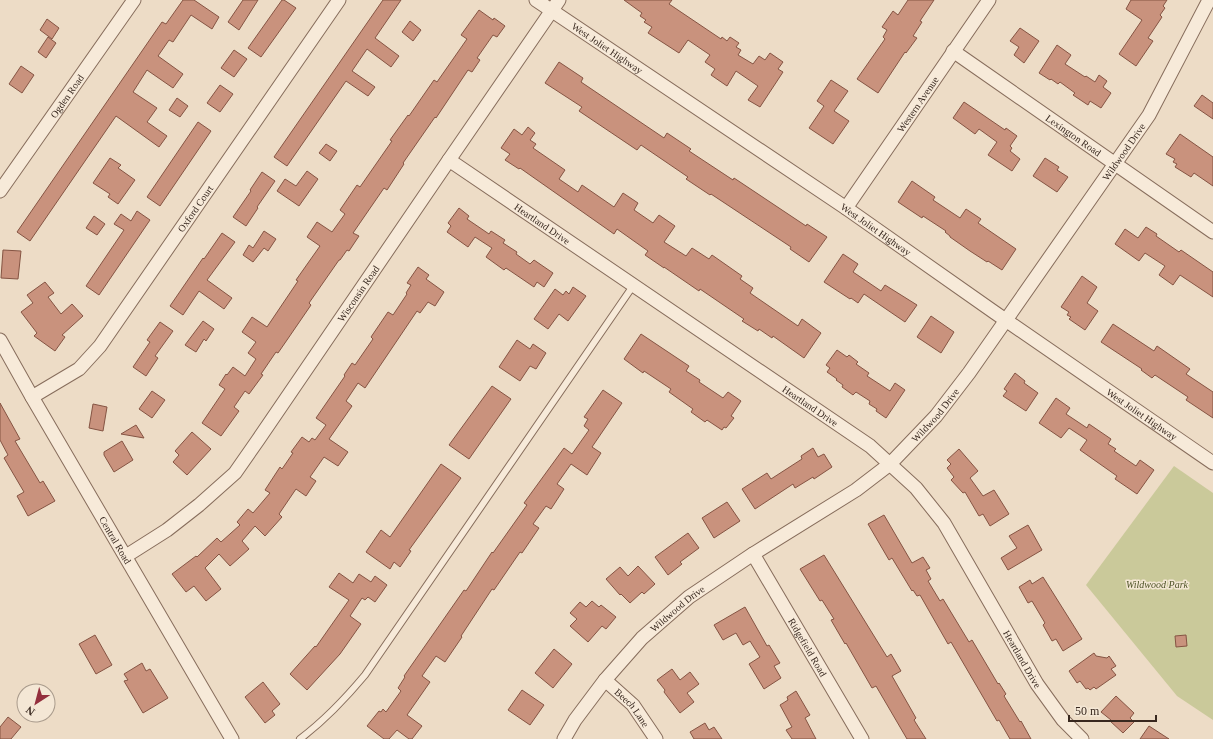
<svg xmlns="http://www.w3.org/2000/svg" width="1213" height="739" font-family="'Times New Roman',serif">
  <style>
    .green { fill: #cac99a }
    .building { fill: #c9927d; stroke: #855443 }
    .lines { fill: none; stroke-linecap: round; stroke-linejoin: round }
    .service-casing { stroke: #876d5c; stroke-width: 8 }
    .minor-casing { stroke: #876d5c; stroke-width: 15 }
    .service { stroke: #f7ead9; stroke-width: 6 }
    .minor { stroke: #f7ead9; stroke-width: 13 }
    .labels { text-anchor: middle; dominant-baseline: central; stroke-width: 3; stroke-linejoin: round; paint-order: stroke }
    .street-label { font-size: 10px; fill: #38281f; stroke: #f4e7d5 }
    .park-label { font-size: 10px; font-style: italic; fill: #4e5327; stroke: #f4e7d5 }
  </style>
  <rect width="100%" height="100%" fill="#eddcc6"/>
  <!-- green -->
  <path class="green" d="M1174 466 1213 493V720L1177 696 1086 585Z"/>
  <!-- building -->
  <path class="building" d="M183 0H194L219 17 212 29 191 15 173 42 169 40 158 56 183 74 173 88 147 70 133 92 157 108 147 122 167 136 159 147 116 116 30 241 17 232 162 22 166 24Z
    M243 0H258L239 30 228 22Z
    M282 0H284L296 8 261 57 248 48Z
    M383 0H401L375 38 399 56 391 67 367 49 352 71 375 87 368 96 346 81 287 166 274 157Z
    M624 0H672L669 4 721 39 722 37 727 41 730 37 739 43 736 47 741 50 738 55 753 64 759 56 765 60 770 53 783 62 778 69 783 72 760 107 748 100 758 86 736 71 727 86 711 75 715 69 705 62 710 55 688 40 679 53 648 33 652 27 644 22 646 20 640 16 642 13Z
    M908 0H934L920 21 922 22 913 36 917 38 906 53 905 52 878 93 857 79 885 39 883 37 887 30 882 27 893 11 898 15Z
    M1131 0H1167L1163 6 1165 8 1160 15 1162 17 1148 38 1153 41 1136 66 1119 54 1142 20 1126 9Z
    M479 10 493 20 494 18 505 26 497 37 493 35 477 58 480 60 472 72 468 70 436 118 435 117 403 163 404 164 387 190 384 188 353 233 359 236 349 251 347 250 340 260H339L309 303 311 305 287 340 278 353 276 352 261 374 263 375 249 394 245 391 234 407 239 411 221 436 202 423 225 389 219 385 226 374 227 375 233 367 245 376 256 359 248 353 256 342 242 332 252 317 267 327 298 281 296 280 320 246 307 237 317 222 332 232 345 214 340 210 357 185 360 187 392 141 390 140 408 115 409 116 434 80 437 82 467 39 461 35Z
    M47 19 59 28 52 39 40 30Z
    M410 21 421 30 413 41 402 32Z
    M1020 28 1039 41 1024 63 1014 55 1019 47 1010 41Z
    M48 37 56 43 46 58 38 52Z
    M1057 45 1071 55 1065 64 1085 77 1086 76 1095 82 1099 75 1107 81 1103 87 1111 93 1101 108 1090 101 1088 105 1073 95 1075 93 1060 82 1058 84 1051 79 1050 80 1039 73Z
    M234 50 247 59 234 77 221 68Z
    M559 62 583 78 581 82 664 138 667 133 691 149 689 151 733 180 734 178 806 226 807 224 827 237 809 262 790 249 791 247 711 194 710 195 686 179 688 177 641 145 637 150 579 111 582 107 545 83Z
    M21 66 34 75 22 93 9 84Z
    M831 80 848 91 834 111 849 121 833 144 809 128 824 106 817 101Z
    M220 85 233 94 220 112 207 103Z
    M1202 95 1213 103V119L1194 106Z
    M177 98 188 106 180 117 169 110Z
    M964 102 1005 130 1006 128 1017 136 1010 146 1012 148 1010 151 1020 159 1012 171 988 155 997 142 979 129 975 134 953 118Z
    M198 122 211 131 160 206 147 197Z
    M528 127 535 133 530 140 536 144 533 148 565 170 559 179 578 192 582 185 614 207 623 193 638 203 634 210 653 223 659 215 675 226 664 242 686 256 692 248 709 259 712 255 742 276 740 279 753 288 750 293 798 326 802 319 821 333 804 358 773 336 772 338 759 329 758 331 742 321 744 319 700 289 699 291 664 267V268L645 255 648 251 617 229 614 234 520 168 519 169 505 160 510 154 501 148 514 129 522 135Z
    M1180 134 1213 157V186L1194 173 1191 177 1175 167 1177 164 1173 162 1175 159 1166 154Z
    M326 144 337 151 330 161 319 153Z
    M110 158 121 165 118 168 135 180 118 204 108 197 110 194 93 183Z
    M1045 158 1059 167 1057 170 1068 177 1057 192 1033 176Z
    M307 171 318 179 299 206 277 191 285 179 296 186Z
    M262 172 275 181 257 207 258 208 246 226 233 217 251 191 250 190Z
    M912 181 935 197 933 200 960 218 966 209 981 219 978 223 1016 249 1002 270 988 261 987 262 970 251 950 237V236L945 232 946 231 923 216 922 218 898 202Z
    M459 208 469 216 467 219 489 234 491 231 505 240 503 243 517 252 516 254 530 264 534 260 553 273 544 287 537 282 534 287 506 268 504 270 486 257 492 248 475 237 468 247 447 232 451 226 448 223Z
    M137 211 150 220 99 295 86 286 124 230 114 224 121 214 131 221Z
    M94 216 105 224 97 235 86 228Z
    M1146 227 1157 234 1156 236 1179 252 1181 250 1213 272V297L1180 275 1173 285 1159 275 1165 266 1145 253 1139 261 1115 244 1125 229 1138 238Z
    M264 231 276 239 268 251 264 248 253 262 243 255 249 245 253 248Z
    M222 233 235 242 207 280 232 298 224 309 199 291 183 315 170 306 203 258 204 259Z
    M3 250 21 251 18 279 1 278Z
    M843 254 858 264 853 272 881 291 885 285 917 305 905 322 864 294 858 303 851 298 850 299 824 282Z
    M418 267 429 275 426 279 444 292 435 306 428 302 420 313 417 311 365 388 358 383 346 401 352 406 329 439 348 452 338 466 324 457 310 477 316 481 306 496 296 489 279 514 282 517 265 536 255 526 242 541 249 549 230 566 219 554 205 568 221 589 206 601 194 586 186 592 172 574 196 556 197 557 217 538 221 542 240 525 237 522 248 509 253 513 270 493 265 490 280 467 282 469 293 453 291 452 302 437 309 442 312 438 315 440 326 425 316 418 345 376 344 375 352 363 355 365 373 339 371 337 388 312 393 315 407 294 406 293 411 285 407 283Z
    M1082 276 1097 287 1087 303 1098 311 1085 330 1069 319 1071 317 1067 315 1069 312 1061 307Z
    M45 282 54 293 48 297 61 314 72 304 83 316 62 335 65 337 55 351 34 336 37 333 21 312 33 303 27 295Z
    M573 287 586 296 568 321 559 314 548 329 534 319 555 289 563 295 566 291 569 294Z
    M931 316 954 332 941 353 917 337Z
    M203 321 214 329 206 341 204 339 196 352 185 345Z
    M160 322 173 331 155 356 158 358 146 376 133 367 150 342 147 340Z
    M1113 324 1154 351 1157 346 1190 369 1186 374 1213 392V418L1186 400 1188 397 1155 375 1152 378 1141 370 1142 369 1101 342Z
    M641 334 689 366 686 371 700 380 699 382 723 398 728 392 741 401 731 416 734 418 726 428 724 427 722 430 707 420 705 422 691 412 693 409 669 392 671 389 644 371 643 373 624 359Z
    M517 340 530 349 533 344 546 353 536 369 530 366 520 381 499 367Z
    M837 350 847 357 849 355 858 362 856 364 869 373 867 376 890 391 895 383 905 390 886 418 876 411 877 409 869 404 870 401 856 392 853 395 842 387 843 385 836 380 837 379 827 372 830 368 826 365Z
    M1015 373 1025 381 1024 383 1038 393 1026 411 1003 396 1007 391 1004 389Z
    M492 386 511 399 469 459 449 445Z
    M603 390 622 403 592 447 601 453 587 475 571 464 557 484 564 489 551 509 546 506 533 524 539 528 522 553 520 552 494 590 492 589 461 636 462 637 445 662 436 656 422 676 430 682 407 715 422 726 412 739H409L397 730 389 739H384L367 726 379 711 381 712 383 709 386 712 401 691 398 688 405 677 404 676 464 590 466 591 492 552 493 553 527 505 524 503 564 448 572 454 589 430 584 426 588 419 584 417Z
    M152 391 165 400 152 418 139 409Z
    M1056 398 1070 408 1066 414 1087 428 1089 424 1111 439 1108 444 1116 449 1114 451 1136 466 1140 460 1154 470 1137 494 1115 479 1117 476 1080 450 1087 440 1069 428 1061 438 1039 423Z
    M0 403 20 439 15 441 40 483 43 481 55 501 28 516 17 496 24 492 4 458 8 455 0 440Z
    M93 404 107 407 103 431 89 428Z
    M136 425 144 438 121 434Z
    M192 432 211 449 187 475 173 462 179 455 175 451Z
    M122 441 133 460 114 472 104 455V452Z
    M813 448 818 457 824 454 832 467 814 479 813 477 795 488 793 484 755 509 742 489 767 473 771 479 802 459 801 456Z
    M959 449 978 471 970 478 983 496 994 490 1009 514 990 526 983 514 979 516 965 492 963 493 951 480 954 477 947 468 951 464 947 460Z
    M441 464 461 478 409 550 411 551 400 567 394 562 390 569 366 552 381 530 390 537Z
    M727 502 740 521 714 538 702 518Z
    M884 515 912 563 923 557 930 568 926 570 931 579 928 581 940 601 943 599 969 642 972 640 998 684 999 683 1006 694 1004 696 1020 722 1021 721 1031 739H1010L999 720 997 721 951 642 948 644 920 595 917 596 913 590 912 591 892 558 889 560 868 524Z
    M1028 525 1042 550 1008 570 1001 558 1017 548 1009 536Z
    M688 533 699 548 680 562 682 564 668 575 655 557Z
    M824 555 887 657 891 654 901 671 892 676 916 718 914 720 926 739H907L876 686 872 688 846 643 845 644 831 620 834 619 822 600 820 601 800 569Z
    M638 566 655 584 644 594 642 592 630 603 621 594 620 595 606 579 620 567 628 576Z
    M339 573 353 583 359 574 371 582 375 576 387 585 375 602 368 597 365 600 362 598 350 616 361 624 340 654 307 690 290 674 315 646 316 647 349 600 329 587Z
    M1043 577 1082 639 1063 651 1056 639 1052 641 1043 625 1045 623 1032 601 1028 603 1019 587 1030 580 1032 584Z
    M592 601 599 607 601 605 616 617 606 629 602 626 588 642 570 626 577 619 570 613 580 602 586 607Z
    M745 607 767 646 769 645 780 663 774 666 781 678 764 689 749 664 760 657 750 641 743 645 736 633 723 640 714 625Z
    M95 635 112 665 96 674 79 644Z
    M1186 635 1187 646 1176 647 1175 636Z
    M554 649 572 664 553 688 535 673Z
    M1094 653 1096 656 1107 658 1109 656 1116 666 1111 669 1116 675 1096 689 1094 687 1090 690 1088 688 1086 689 1080 681 1077 683 1069 671Z
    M142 663 146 671 150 669 168 698 143 713 124 681 128 680 124 674Z
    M672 669 680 680 690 672 699 684 687 693 694 702 680 713 664 692 665 690 657 680Z
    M263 682 280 704 272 711 275 715 265 723 245 697Z
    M522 690 544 705 530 725 508 710Z
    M796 691 810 715 805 718 816 739H792L786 730 792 727 780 705 788 700 787 697Z
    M1116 696 1134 713 1130 718 1134 722 1123 733 1110 721 1111 720 1101 712Z
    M8 717 21 727 11 739H0V727Z
    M705 723 709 730 714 727 722 739H694L690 732Z
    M1149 726 1169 739H1140Z"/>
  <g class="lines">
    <!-- service casing -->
    <g class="service-casing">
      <path id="service" d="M300 739C325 720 345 699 365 675L633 286"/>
    </g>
    <!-- minor casing -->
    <g class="minor-casing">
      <g id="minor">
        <path id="s1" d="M536 0 846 208 994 312 1213 463"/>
        <path id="s2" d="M953 51 1213 232"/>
        <path id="s3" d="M449 160 870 446 916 488 944 523 1037 684 1063 720 1082 739"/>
        <path id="s4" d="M0 191 134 0"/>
        <path id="s5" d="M846 208 989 0"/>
        <path id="s6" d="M0 340 32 397 232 739"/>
        <path id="s7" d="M32 397 79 369 100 346 339 0"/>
        <path id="s8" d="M753 554 862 739"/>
        <path id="s9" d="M126 556 167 530 199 505 235 473 258 440 449 160 559 0"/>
        <path id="s10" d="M605 680 633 705 656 739"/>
        <path id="s11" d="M564 739 575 720 605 680 642 638 689 597 753 554 856 490 890 464 936 416 969 373 1006 320 1149 115 1209 0"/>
      </g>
    </g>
    <!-- service -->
    <use href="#service" class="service"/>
    <!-- minor -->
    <use href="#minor" class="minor"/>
  </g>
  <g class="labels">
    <!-- street labels -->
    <g class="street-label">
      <text stroke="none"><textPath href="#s1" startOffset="86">West Joliet Highway</textPath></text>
      <text stroke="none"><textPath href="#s4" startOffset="116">Ogden Road</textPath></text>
      <text stroke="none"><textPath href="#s5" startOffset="126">Western Avenue</textPath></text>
      <text stroke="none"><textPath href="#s2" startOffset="147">Lexington Road</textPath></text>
      <text stroke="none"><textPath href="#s11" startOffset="822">Wildwood Drive</textPath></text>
      <text stroke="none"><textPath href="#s7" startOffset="253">Oxford Court</textPath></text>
      <text stroke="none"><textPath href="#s3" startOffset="113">Heartland Drive</textPath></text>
      <text stroke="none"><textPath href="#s1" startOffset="410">West Joliet Highway</textPath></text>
      <text stroke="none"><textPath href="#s9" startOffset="355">Wisconsin Road</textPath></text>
      <text stroke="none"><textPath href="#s3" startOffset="437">Heartland Drive</textPath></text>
      <text stroke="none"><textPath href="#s11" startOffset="498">Wildwood Drive</textPath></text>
      <text stroke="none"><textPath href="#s1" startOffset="734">West Joliet Highway</textPath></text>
      <text stroke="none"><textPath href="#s6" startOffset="231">Central Road</textPath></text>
      <text stroke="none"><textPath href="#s11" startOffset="174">Wildwood Drive</textPath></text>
      <text stroke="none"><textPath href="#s8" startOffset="108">Ridgefield Road</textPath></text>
      <text stroke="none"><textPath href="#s3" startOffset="773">Heartland Drive</textPath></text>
      <text stroke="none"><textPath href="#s10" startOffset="39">Beech Lane</textPath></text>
    </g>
    <!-- park labels -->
    <g class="park-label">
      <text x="1157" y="584">Wildwood Park</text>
    </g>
  </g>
  <!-- north arrow -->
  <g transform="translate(36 703) rotate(216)"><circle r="19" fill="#f4e7d5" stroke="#a99b8c"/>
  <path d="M0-3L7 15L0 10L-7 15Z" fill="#942f3d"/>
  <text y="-6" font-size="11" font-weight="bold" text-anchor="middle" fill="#38281f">N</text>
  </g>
  <!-- scale -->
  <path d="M1069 715v6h87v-6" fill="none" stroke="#38281f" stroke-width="2"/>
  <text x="1075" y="715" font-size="12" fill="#38281f" stroke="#f4e7d5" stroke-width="3" paint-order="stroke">50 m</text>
</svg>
